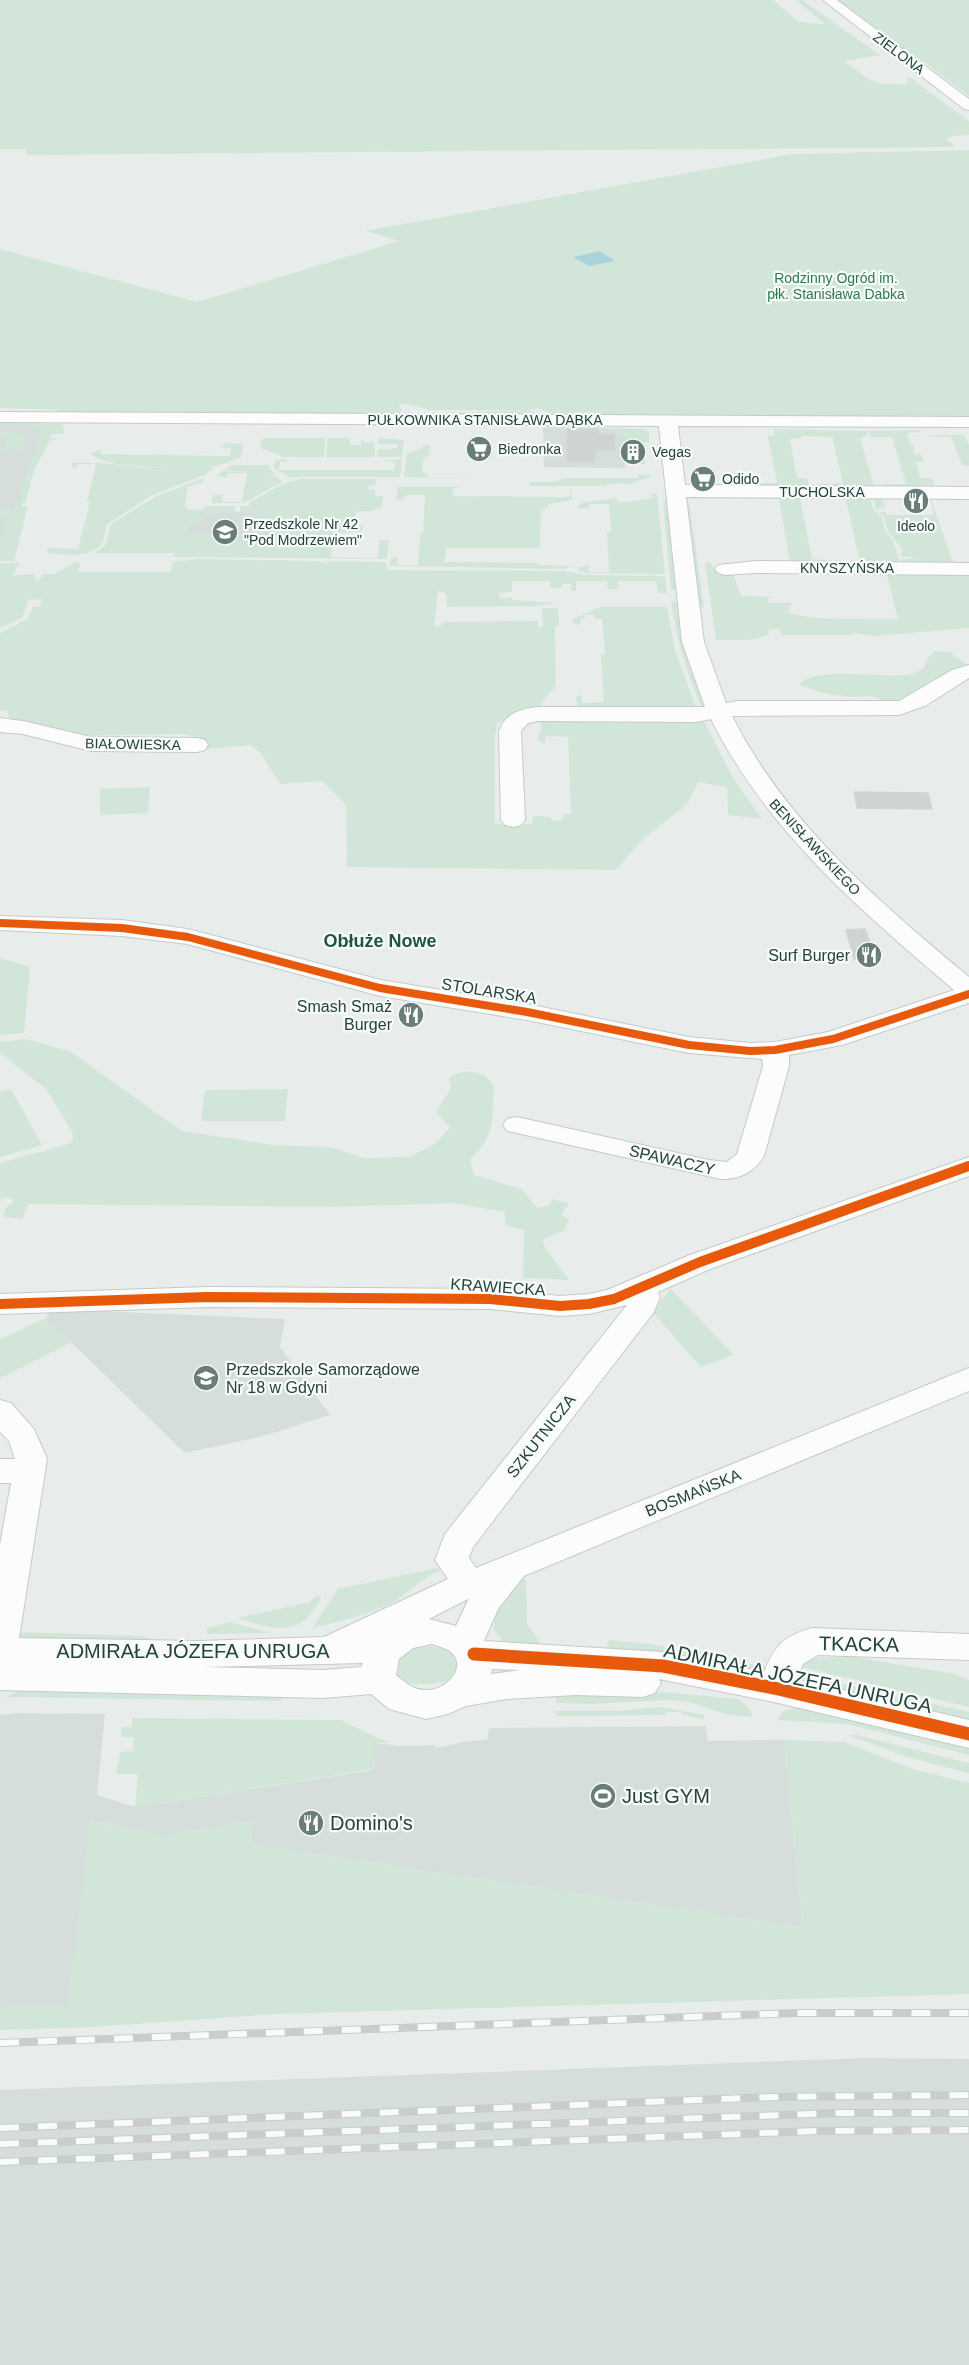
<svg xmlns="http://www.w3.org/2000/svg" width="969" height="2365" font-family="Helvetica,sans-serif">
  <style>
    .built { fill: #d6dedb }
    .green { fill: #d1e6d8 }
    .water { fill: #a9d4db }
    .building { fill: #cfd4d2; stroke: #d1d6d4; stroke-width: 1.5 }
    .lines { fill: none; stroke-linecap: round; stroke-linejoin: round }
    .minor-casing { stroke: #c5cac8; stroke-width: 2 }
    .minor { fill: #fcfcfc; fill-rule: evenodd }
    .rail-casing { stroke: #c9cdcc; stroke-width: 8 }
    .rail { stroke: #f7fbf9; stroke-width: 6; stroke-dasharray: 19; stroke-linecap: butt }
    .cycleway-far2-casing { stroke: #f7fbf9; stroke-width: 10 }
    .cycleway-far1-casing { stroke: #f7fbf9; stroke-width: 14 }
    .cycleway-casing { stroke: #f7fbf9; stroke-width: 16 }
    .cycleway-far2 { stroke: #e8590c; stroke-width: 8 }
    .cycleway-far1 { stroke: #e8590c; stroke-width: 10 }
    .cycleway { stroke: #e8590c; stroke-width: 13 }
    .labels { text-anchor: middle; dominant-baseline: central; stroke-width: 4.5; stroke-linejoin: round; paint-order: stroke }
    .far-street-label { font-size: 14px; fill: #24423a; stroke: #f7fbf9 }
    .far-park-label { font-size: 14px; fill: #2d7a4b; stroke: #f7fbf9 }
    .far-poi-label { font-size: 14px; fill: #24423a; stroke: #f7fbf9; text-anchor: start }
    .poi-label { font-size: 16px; fill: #24423a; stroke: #f7fbf9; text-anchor: end }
    .street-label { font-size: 16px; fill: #24423a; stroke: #f7fbf9 }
    .neighbourhood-label { font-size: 18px; font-weight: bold; fill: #1f5548; stroke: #f7fbf9 }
    .near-street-label { font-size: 20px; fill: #24423a; stroke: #f7fbf9 }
    .near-poi-label { font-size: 20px; fill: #24423a; stroke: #f7fbf9; text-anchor: start }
  </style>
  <rect width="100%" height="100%" fill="#e8edeb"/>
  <!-- built -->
  <path class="built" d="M0 423 45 424 6 561H0Z
    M543 428 624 429 642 434 645 464H625V468L544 467Z
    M141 510 318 513 311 556 129 551Z
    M52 1309 285 1319 280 1347 330 1415 260 1437 185 1453 46 1318Z
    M15 1713 105 1714 97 1795 135 1807 367 1771 374 1768V1743L403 1746 435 1745 436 1748 468 1741 487 1740 489 1728 706 1726 708 1741 784 1740 803 1927 250 1844 252 1821 162 1836 92 1820 68 2007 0 2008V1715Z
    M866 2058 969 2059V2365H0V2090Z"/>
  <!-- green -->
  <path class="green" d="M0 0H773L799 22 825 24 797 1 802 0 880 55 844 61C870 81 873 86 907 84L908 76 969 121V135L954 136 946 139 956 147 27 155 26 149H0Z
    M837 0H969V96L924 62 915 60Z
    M969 150V419L556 415 538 408 528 410 540 413 536 415 405 414 409 412 418 414 527 410H429L409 404H398L402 409 398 416 57 414 58 410 0 408V249L197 302 399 241 365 231 793 154Z
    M0 422 63 424 64 434H51V438L62 439 50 440 34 471 25 503H20L23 485 42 431 32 426H0Z
    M546 426 643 429 649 431V442L627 443 615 429 546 428Z
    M774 429 867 431 868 436 860 438 874 486 870 489 869 486 821 489 820 484 843 483 832 437 802 436 801 438 790 439 797 478H807L810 487 803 489 802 485H792L793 489 753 488V483H777L768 436 775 435Z
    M920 430 921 432 906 433 911 445H914V454H921L924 462H916L921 478H932L935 488 932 485H921V488L885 489 883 484H906L892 437H870L869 431Z
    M0 432 26 433 19 453 11 454 4 451 8 440 0 436Z
    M931 435H964L969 445V466L962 465 951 437 927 436Z
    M263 438H325L324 457H283L260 448Z
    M328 438H350V445H361V439L364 442H374L375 457H326Z
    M378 438 404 440 402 457H378V449L390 450 391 448H397L398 444H379Z
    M226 443 244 444 241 457C233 460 224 465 215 466 185 469 114 471 90 454L101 449 100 454 230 456 231 448H222Z
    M430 444 431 453 423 460 422 473H427L428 477 495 479 404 477 407 454Z
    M282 459 292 460 280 462 279 470H394L395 462 383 461 402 459 400 477H288L274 468 275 461Z
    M72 463H105L143 468 214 467 205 475 152 495 107 524C105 529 105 538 102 543 92 559 62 556 47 552L48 548 78 549 90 502H87L96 464H77L76 468H72Z
    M270 465V469L276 474 269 475 277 476 282 482 243 503H211L213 495 223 494 222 502H242L247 473H228L227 478 216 476 222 471 248 472 224 470 232 465Z
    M638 474 653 476 626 485 625 483 608 484 605 486H530V482H551L567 478H638Z
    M204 478 203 482 188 487 185 505 187 509 204 510 205 506H236L233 513H199V516L223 515 204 516 202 521H197L195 525H190L188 534 216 535V540H241L243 535H274L276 527 269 526V522H264L265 516H246L274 514 240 513V506H250V502L285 483 301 479H376L375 485H369L368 490H375V496H383L382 506 372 511 355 512 354 525H364L361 532 333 533 331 557 378 558 379 540H389L387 559 174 557V553H94L106 545 111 524 157 496Z
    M398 487H466L453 488V496L570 497V488L558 487 571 488 572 500 549 504 547 508 541 510 540 548H446L444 562 538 563V565L574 566 563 569 390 566 391 558 398 557 397 565H418L420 534 423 533 425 495H405L404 500 396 499Z
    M651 493 657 495 665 574 588 573 578 570 579 567 589 566V572H609L607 532 611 531 609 504H589V509L578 508V506L585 502 616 498 620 503 653 498Z
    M755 495 809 497 800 499 812 559 821 560 822 565 819 560H808L809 565 790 562 779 499 755 498Z
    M822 495H870L873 509 882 518 885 531 891 538 896 549 901 566 860 563 846 499H822Z
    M873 495H882L885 507 878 508 879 512H886L887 515H930L934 513 929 496 939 499H931L953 562 962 563 964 567 903 566 902 559 918 558 901 556 902 549 888 531 884 518 876 509Z
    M670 501 677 589 671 591 663 502Z
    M684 501 689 502 704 607H697Z
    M16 506H28L14 561H0V542L7 519 0 518V507H9L7 510H13Z
    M197 559 318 561 333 564 324 561 386 562 387 570 564 571 587 575 665 576 667 593H658L656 581H618L619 589H608L607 581H576V591H571V584H562V588H550V581H512V592L499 593 500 598H512L513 600 557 603 536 606 447 607 446 594 438 591 434 626H442V622L538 621V627H543L542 608H558L559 625 555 627 556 685 542 703V711L497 723 495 737V824H532L533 816 551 817 552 821 563 820V814H571L568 737 545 736V743L538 741V735L541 731 540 719 704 721 732 776 762 819 728 815 727 787 699 782 687 804 641 841 616 870 347 867 346 805 322 781 280 784 261 754 251 745 206 749 204 739 183 734 72 736 11 722 7 711H0V633L29 618 32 607H40L42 599 28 600 22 618 0 628V563H19L13 575 35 574V580L41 579 42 574H54L76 562 80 563 78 572H170L173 562Z
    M705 563H711L714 569 732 571 741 596 774 597 767 599 769 603H792V605H789L790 611H785C801 622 875 618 898 619L886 571H969V628L875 636 855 633 850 635H781L779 629H769V635L750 640H716Z
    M671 600 678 603 705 705 703 711C687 674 676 639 671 600Z
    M601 607H667L675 650 698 713 578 711 576 696 581 695 582 703 604 702 601 655 605 654 602 619H595L594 615H584L585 619H580V625L574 624 573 619Z
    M935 651 950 652 969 666 909 702H889L870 696 851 697 823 693 799 685C815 664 887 680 911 674 916 673 920 670 924 668L928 657Z
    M150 787 148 813 100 815V789Z
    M0 958 30 967 24 1033 0 1035Z
    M27 1039 71 1052 182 1131 274 1145 331 1147 364 1158 409 1157 435 1144 450 1127 436 1112 451 1088 449 1078C464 1067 486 1070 494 1087 491 1123 497 1133 470 1160L474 1175 522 1189 537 1208 549 1205 553 1199 569 1203 561 1216 569 1218 565 1230 543 1240 544 1246 569 1280 523 1278 524 1230 505 1225V1212L454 1203 331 1207 28 1204 23 1219 3 1217 5 1209 14 1201 8 1197 0 1199V1163L72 1143 73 1133 46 1089 0 1053V1042Z
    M11 1089 42 1145 0 1157V1092Z
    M288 1089 285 1121H201L205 1090Z
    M671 1289 734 1355 701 1367 651 1311Z
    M46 1318 72 1342 0 1378V1339Z
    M437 1568 441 1570C423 1577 412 1590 395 1601 375 1613 335 1623 312 1628L338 1589Z
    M524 1578 526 1580 527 1623 541 1644V1651L503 1642 494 1629C494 1607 504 1589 524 1578Z
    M321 1596C320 1602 316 1607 312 1612 294 1638 262 1626 238 1618L310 1602 314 1597Z
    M230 1622 271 1633 207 1634V1628Z
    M16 1632 142 1636 153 1640 181 1641 176 1645 20 1641Z
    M610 1640 650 1644 771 1668 767 1672 758 1674 617 1654 609 1648 607 1643Z
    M432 1646 452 1651 461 1661 455 1680C443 1683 410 1688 400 1680 395 1675 395 1667 394 1661L409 1649Z
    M853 1657 950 1673 969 1680V1707L793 1665 803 1658Z
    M796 1674 969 1712V1726L799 1683 793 1675Z
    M21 1689 283 1692 281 1701 6 1697Z
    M556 1690H640L739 1699 750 1710 752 1717 725 1714 689 1702 669 1700 591 1704 556 1703Z
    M660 1707 704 1715V1719L683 1715 681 1712H667L664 1715 558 1716 555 1711H618Z
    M798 1707 969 1748V1755L847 1724 777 1720 783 1711Z
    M132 1718 340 1720 380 1739 391 1742 374 1743V1767L367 1770 135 1807 138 1774H116L120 1752 133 1751 134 1737H121V1727H132Z
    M848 1735H856L969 1763V1773L907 1757Z
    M784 1740 844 1742 913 1769 969 1783V1994L276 2014 93 2027 0 2030V2008L68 2007 91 1820 162 1836 252 1821 250 1844 803 1927Z"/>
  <!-- water -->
  <path class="water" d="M600 251 615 261 589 266 573 257Z"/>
  <!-- building -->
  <path class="building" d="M567 429H598V434H614L615 450H596L594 462H567Z
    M854 792 928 793 932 809 857 808Z
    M865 929 876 959H854L846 930Z"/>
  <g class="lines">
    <!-- minor casing -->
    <g class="minor-casing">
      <path id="minor" d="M823 0H837L969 99V110L964 109Z
        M0 412 969 417V427L678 426 685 485 969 487V499L686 497 704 642 726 703 737 701H899L952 670 969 665V678L925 706 899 715 732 716C786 823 878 901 969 977V1003L842 1045 789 1055V1066L764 1156C754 1172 741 1179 721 1179L517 1133 507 1131 503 1125 507 1119 517 1117 709 1160 727 1162 737 1154 763 1066 762 1059 689 1053 527 1020 380 996 187 944 122 936 0 930V916L122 920 188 929 381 980 527 1004 689 1037 750 1043 775 1042 828 1032 954 990C861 911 766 830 711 719L696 722 538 721 528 723 521 731 525 820 521 825 513 827 505 825 501 820 499 731C506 713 520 709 538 707H705L682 642 659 426 0 422Z
        M756 561 969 563V575L756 573 725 575 718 573 715 569 718 565Z
        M0 718 23 721 91 737 197 738 205 740 208 745 205 750 197 752 91 751 23 734 0 732Z
        M969 1157V1176L710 1269 658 1292 660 1297 654 1312 473 1547 469 1558 476 1568 969 1368V1391L524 1576 498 1609 484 1641 663 1652 764 1672C776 1644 782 1637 812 1628L969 1634V1660L818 1655 803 1664 796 1679 969 1720V1748L774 1702 659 1679 661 1683 655 1693 643 1697 575 1695 507 1699 466 1706 448 1714 426 1719 389 1709 371 1694 323 1698 0 1690V1545L11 1483H0V1459H15L9 1441 0 1432V1400L11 1403 34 1429 47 1459 19 1638 198 1641 324 1637 448 1579 435 1560 445 1534 627 1305 589 1314 560 1316 490 1309 207 1307 0 1314V1294L207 1287 490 1289 560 1296 589 1294 607 1290 690 1255ZM469 1598 456 1626 429 1619 468 1599ZM432 1644C438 1646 445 1648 450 1651 470 1668 444 1692 425 1690 413 1690 405 1682 396 1675L399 1659 413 1648ZM363 1663 361 1667 323 1670 203 1667ZM492 1669 520 1670 491 1674Z"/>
    </g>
    <!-- minor -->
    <use href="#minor" class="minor"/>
    <!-- rail casing -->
    <g class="rail-casing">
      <path id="rail" d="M0 2043 796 2013H969
        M0 2128 773 2097 969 2095
        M0 2144 838 2113H969
        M0 2162 817 2131 969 2130"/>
    </g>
    <!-- rail -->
    <use href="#rail" class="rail"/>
    <!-- cycleway-far2 casing -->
    <g class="cycleway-far2-casing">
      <path id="cycleway-far2" d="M0 923 122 928 188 937 380 988 527 1012 689 1045 750 1051 775 1050 833 1039 969 994"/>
    </g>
    <!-- cycleway-far1 casing -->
    <g class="cycleway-far1-casing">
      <path id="cycleway-far1" d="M0 1304 207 1297 490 1299 560 1306 589 1304 614 1299 700 1262 969 1166"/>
    </g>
    <!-- cycleway casing -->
    <g class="cycleway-casing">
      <path id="cycleway" d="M474 1654 663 1666 774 1688 969 1734"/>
    </g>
    <!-- cycleway-far2 -->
    <use href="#cycleway-far2" class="cycleway-far2"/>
    <!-- cycleway-far1 -->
    <use href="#cycleway-far1" class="cycleway-far1"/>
    <!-- cycleway -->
    <use href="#cycleway" class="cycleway"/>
  </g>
  <!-- icons -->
  <defs>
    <g id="supermarket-disc" transform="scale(1.35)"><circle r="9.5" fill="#697e78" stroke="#f7fbf9"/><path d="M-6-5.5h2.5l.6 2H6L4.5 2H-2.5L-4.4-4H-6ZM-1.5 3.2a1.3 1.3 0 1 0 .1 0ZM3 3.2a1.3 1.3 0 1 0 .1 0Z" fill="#fff"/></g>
    <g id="building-disc" transform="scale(1.35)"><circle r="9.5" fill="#697e78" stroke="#f7fbf9"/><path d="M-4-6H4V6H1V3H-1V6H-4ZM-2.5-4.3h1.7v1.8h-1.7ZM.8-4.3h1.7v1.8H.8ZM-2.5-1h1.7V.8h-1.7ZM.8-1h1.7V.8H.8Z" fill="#fff"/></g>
    <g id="restaurant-disc" transform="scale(1.35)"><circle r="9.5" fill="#697e78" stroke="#f7fbf9"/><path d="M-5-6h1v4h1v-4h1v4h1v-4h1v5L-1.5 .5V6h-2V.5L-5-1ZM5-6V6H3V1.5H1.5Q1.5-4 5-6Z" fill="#fff"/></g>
    <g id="school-disc" transform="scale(1.35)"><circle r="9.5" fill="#697e78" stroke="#f7fbf9"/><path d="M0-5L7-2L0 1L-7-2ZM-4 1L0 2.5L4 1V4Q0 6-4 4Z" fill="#fff"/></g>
    <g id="stadium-disc" transform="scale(1.35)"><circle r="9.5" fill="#697e78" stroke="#f7fbf9"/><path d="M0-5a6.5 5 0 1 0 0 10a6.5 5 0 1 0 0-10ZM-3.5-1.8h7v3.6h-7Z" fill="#fff"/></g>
  </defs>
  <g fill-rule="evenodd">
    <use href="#supermarket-disc" x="479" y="449"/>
    <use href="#building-disc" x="633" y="452"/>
    <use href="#supermarket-disc" x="703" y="479"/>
    <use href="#restaurant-disc" x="916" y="501"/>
    <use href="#school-disc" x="225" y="532"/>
    <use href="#restaurant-disc" x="869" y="955"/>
    <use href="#restaurant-disc" x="411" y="1015"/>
    <use href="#school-disc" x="206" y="1378"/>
    <use href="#stadium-disc" x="603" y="1796"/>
    <use href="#restaurant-disc" x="311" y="1823"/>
  </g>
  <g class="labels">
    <!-- far-street labels -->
    <g class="far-street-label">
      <text transform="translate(899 53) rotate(37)">ZIELONA</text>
      <text x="485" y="420">PUŁKOWNIKA STANISŁAWA DĄBKA</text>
      <text x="822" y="492">TUCHOLSKA</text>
      <text x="847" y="568">KNYSZYŃSKA</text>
      <text transform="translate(133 744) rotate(1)">BIAŁOWIESKA</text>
      <text transform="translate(815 847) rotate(47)">BENISŁAWSKIEGO</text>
    </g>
    <!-- far-park labels -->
    <g class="far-park-label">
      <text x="836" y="278">Rodzinny Ogród im.<tspan x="836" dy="16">płk. Stanisława Dabka</tspan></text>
    </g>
    <!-- far-poi labels -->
    <g class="far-poi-label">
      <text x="498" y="449">Biedronka</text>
      <text x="652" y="452">Vegas</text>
      <text x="722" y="479">Odido</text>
      <text x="244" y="524">Przedszkole Nr 42<tspan x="244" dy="16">"Pod Modrzewiem"</tspan></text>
      <text x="916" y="526" text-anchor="middle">Ideolo</text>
    </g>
    <!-- poi labels -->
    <g class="poi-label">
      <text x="850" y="955">Surf Burger</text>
      <text x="392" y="1006">Smash Smaż<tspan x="392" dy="18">Burger</tspan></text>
      <text x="226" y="1369" text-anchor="start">Przedszkole Samorządowe<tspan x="226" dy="18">Nr 18 w Gdyni</tspan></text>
    </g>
    <!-- street labels -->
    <g class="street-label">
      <text transform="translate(489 991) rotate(9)">STOLARSKA</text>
      <text transform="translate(672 1160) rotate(13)">SPAWACZY</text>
      <text transform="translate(498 1287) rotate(4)">KRAWIECKA</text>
      <text transform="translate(541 1436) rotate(-52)">SZKUTNICZA</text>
      <text transform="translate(693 1493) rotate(-22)">BOSMAŃSKA</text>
    </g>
    <!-- neighbourhood labels -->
    <g class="neighbourhood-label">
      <text x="380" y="941">Obłuże Nowe</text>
    </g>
    <!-- near-street labels -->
    <g class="near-street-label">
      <text transform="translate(859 1644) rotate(1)">TKACKA</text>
      <text x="193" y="1651">ADMIRAŁA JÓZEFA UNRUGA</text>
      <text transform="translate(798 1678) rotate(12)">ADMIRAŁA JÓZEFA UNRUGA</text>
    </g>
    <!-- near-poi labels -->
    <g class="near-poi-label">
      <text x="622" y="1796">Just GYM</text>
      <text x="330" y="1823">Domino's</text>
    </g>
  </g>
</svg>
